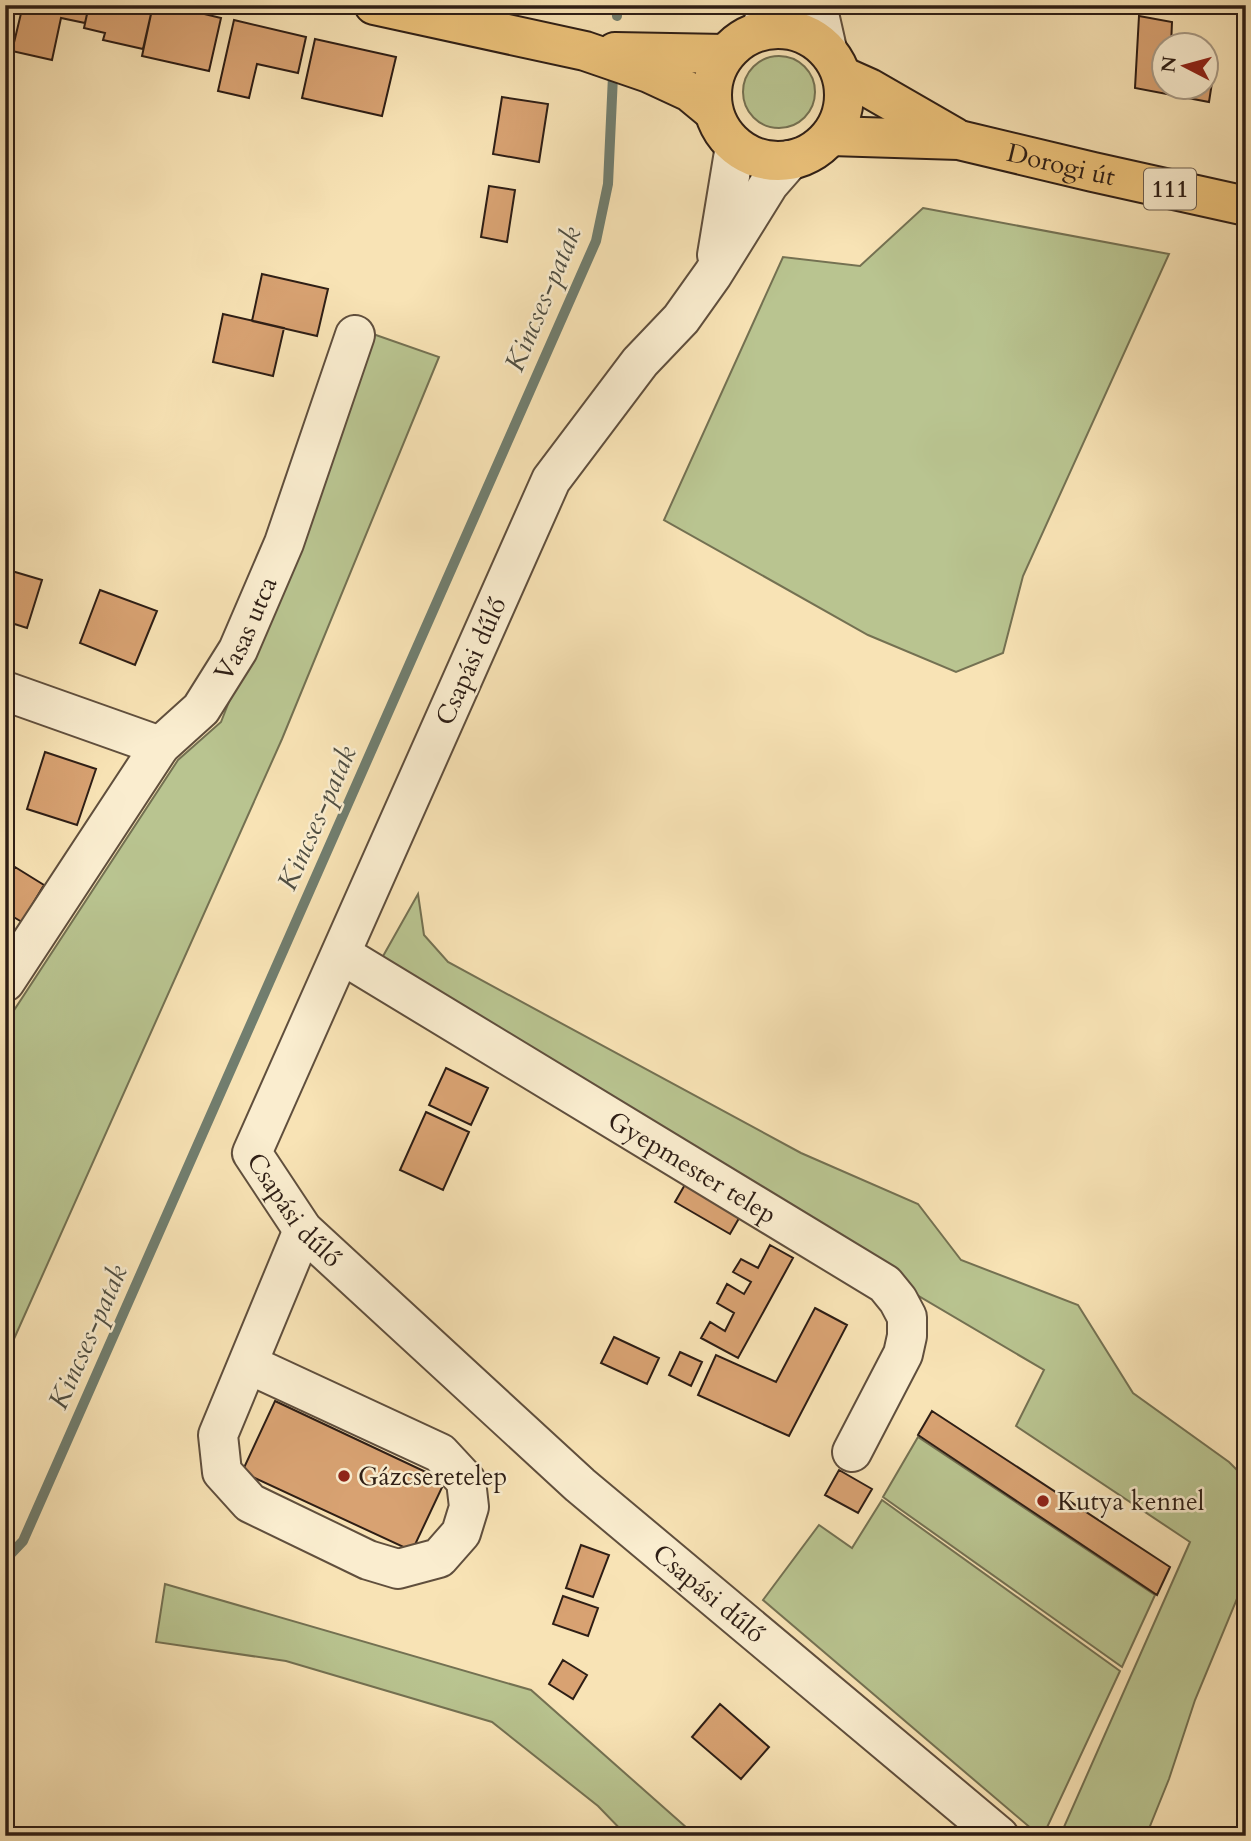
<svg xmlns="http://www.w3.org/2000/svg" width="1251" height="1841" font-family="Cardo,serif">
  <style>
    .green { fill: #b9c490; stroke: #747152; stroke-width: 2 }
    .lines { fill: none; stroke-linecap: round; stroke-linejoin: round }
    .stream { stroke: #717e6f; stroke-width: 10 }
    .building { fill: #d8a272; stroke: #2e1e15; stroke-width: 2 }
    .minor-casing { stroke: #604f3d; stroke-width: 42 }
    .major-casing { stroke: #2e1e15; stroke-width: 42 }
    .minor { stroke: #faedcf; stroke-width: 38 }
    .major { stroke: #ecc27a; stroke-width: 38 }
    .poi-dot { fill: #8f2418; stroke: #faedcf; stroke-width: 2.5 }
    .labels { text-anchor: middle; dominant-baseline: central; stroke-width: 5; stroke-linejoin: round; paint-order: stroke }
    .shield { fill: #faedcf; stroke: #6b5c4d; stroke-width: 2 }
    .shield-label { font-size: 24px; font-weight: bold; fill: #2e1e15 }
    .street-label { font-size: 26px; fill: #2e1e15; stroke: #faedcf }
    .poi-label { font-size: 26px; fill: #2e1e15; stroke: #faedcf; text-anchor: start }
    .water-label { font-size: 28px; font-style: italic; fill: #4f4e42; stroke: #faedcf }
  </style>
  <rect width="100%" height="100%" fill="#f8e3b5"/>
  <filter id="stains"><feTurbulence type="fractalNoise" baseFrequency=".00286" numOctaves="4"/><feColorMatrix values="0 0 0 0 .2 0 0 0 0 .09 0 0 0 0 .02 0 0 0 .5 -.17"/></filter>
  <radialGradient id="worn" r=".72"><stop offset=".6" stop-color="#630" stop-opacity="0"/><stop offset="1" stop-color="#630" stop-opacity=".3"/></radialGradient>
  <!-- green -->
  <path class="green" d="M743 92a36 36 0 1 1 72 0a36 36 0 1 1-72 0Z
    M923 208 1169 254 1023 576 1003 653 956 672 868 635 664 520 783 257 860 266Z
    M373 334 439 357 282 739 5 1359V1024L178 760 221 722Z
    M418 894 424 935 448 962 801 1153 918 1204 961 1260 1078 1305 1133 1393 1229 1462 1246 1479V1572L1239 1594 1195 1700 1169 1779 1146 1836H1060L1190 1542 1016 1426 1044 1370 373 974Z
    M918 1437 1155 1595 1122 1667 883 1497Z
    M882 1500 1120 1671 1043 1836H1040L763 1600 819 1525 852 1548Z
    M165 1584 531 1690 696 1836H627L598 1806 492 1722 286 1661 156 1642Z"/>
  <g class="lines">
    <!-- stream -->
    <path class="stream" d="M616 5 617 16
      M5 1560 23 1541 596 241 608 184 613 76"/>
  </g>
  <!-- building -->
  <path class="building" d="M5 5H23L22 10Z
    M23 5H89L85 23 61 18 52 60 12 51Z
    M89 5H153L143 49 103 40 105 33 84 28Z
    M153 5H167L221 18 209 71 142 56Z
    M1139 16 1172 22 1171 46H1164V88H1206V61L1215 63 1209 102 1135 88Z
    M234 20 306 37 298 73 257 64 249 98 218 91Z
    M315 39 396 57 382 116 302 98Z
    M502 97 548 104 539 162 493 154Z
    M489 186 515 190 507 242 481 237Z
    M262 274 328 289 317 336 252 321Z
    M223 314 284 328 273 376 213 362Z
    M5 569 42 580 27 628 5 621Z
    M100 590 157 611 135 665 80 643Z
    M5 740 10 741 5 757Z
    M45 752 96 769 77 825 27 809Z
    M15 867 44 885 22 922 5 912V882Z
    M446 1068 488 1088 471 1125 429 1105Z
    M426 1112 469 1132 443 1190 400 1170Z
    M687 1181 742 1213 730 1234 675 1202Z
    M770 1245 793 1258 738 1358 701 1338 710 1322 725 1331 734 1313 717 1303 727 1284 744 1294 751 1282 733 1272 741 1259 758 1268Z
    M815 1308 847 1325 789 1436 698 1395 716 1355 776 1382Z
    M614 1337 659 1358 647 1384 601 1363Z
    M680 1352 702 1362 691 1386 669 1375Z
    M275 1401 445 1481 412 1551 242 1472Z
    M932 1411 1170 1567 1157 1595 918 1435Z
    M839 1470 872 1489 858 1513 825 1495Z
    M581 1545 609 1555 593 1597 566 1588Z
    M563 1596 598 1608 588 1636 553 1624Z
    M563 1660 587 1675 573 1699 549 1684Z
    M720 1704 769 1747 741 1779 692 1737Z"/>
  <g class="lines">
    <!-- minor casing -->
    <g class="minor-casing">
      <g id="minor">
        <path d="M817 5 827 49"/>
        <path d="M761 30 769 5"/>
        <path id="s1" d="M790 160 769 184 713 274 681 319 640 362 551 480 252 1153 303 1230 580 1485 999 1836"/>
        <path d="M717 255 735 146"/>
        <path d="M5 691 160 746"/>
        <path id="s2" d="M341 954 885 1284 898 1300 907 1317V1336L903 1354 852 1452"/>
        <path id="s3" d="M5 982 160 746 201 709 238 650 284 543 355 335"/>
        <path d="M248 1364 440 1453 466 1481 469 1507 461 1533 439 1558 398 1569 368 1560 250 1503 222 1472 218 1435 303 1230"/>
      </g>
    </g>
    <!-- major casing -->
    <g class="major-casing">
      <g id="major">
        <path d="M374 5 585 51 649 73 690 92 713 111"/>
        <circle cx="778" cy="95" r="66"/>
        <path d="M615 52 725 54"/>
        <path d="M842 76 869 88 954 137"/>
        <path id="s4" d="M831 136 959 140 1093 172 1246 206"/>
      </g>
    </g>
    <!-- minor -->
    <use href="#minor" class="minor"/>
    <!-- major -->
    <use href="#major" class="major"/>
  </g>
  <!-- markers -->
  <g class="poi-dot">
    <circle cx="344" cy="1476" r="7"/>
    <circle cx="1043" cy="1501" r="7"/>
  </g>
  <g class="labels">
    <!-- shield labels -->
    <rect class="shield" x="1144" y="168.5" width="52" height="41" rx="5"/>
    <g class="shield-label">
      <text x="1170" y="189">111</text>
    </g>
    <!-- street labels -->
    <g class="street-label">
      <text stroke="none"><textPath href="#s4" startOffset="233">Dorogi út</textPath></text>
      <text stroke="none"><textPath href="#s3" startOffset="430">Vasas utca</textPath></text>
      <text transform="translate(471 661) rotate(-66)">Csapási dűlő</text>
      <text stroke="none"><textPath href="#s2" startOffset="411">Gyepmester telep</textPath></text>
      <text stroke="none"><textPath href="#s1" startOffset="1208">Csapási dűlő</textPath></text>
      <text stroke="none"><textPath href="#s1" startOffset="1774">Csapási dűlő</textPath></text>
    </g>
    <!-- poi labels -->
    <g class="poi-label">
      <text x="358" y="1476">Gázcseretelep</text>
      <text x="1057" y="1501">Kutya kennel</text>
    </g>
    <!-- water labels -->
    <g class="water-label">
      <text transform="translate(543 299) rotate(-67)">Kincses-patak</text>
      <text transform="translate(317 818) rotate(-66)">Kincses-patak</text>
      <text transform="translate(88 1337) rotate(-66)">Kincses-patak</text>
    </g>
  </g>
  <!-- margin -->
  <rect width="1251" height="1841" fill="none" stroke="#f8e3b5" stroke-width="28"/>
  <rect x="7" y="7" width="1237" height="1827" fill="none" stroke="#2e1e15" stroke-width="3.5"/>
  <rect x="14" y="14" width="1223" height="1813" fill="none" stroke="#2e1e15" stroke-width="2"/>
  <!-- north arrow -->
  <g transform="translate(1185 66) rotate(276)"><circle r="33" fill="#faedcf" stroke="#a89a85" stroke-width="2"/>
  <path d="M0-5L12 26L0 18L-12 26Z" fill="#8f2418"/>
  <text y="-10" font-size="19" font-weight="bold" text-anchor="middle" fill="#2e1e15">N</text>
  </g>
  <rect width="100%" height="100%" filter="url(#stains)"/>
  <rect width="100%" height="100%" fill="url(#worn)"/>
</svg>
